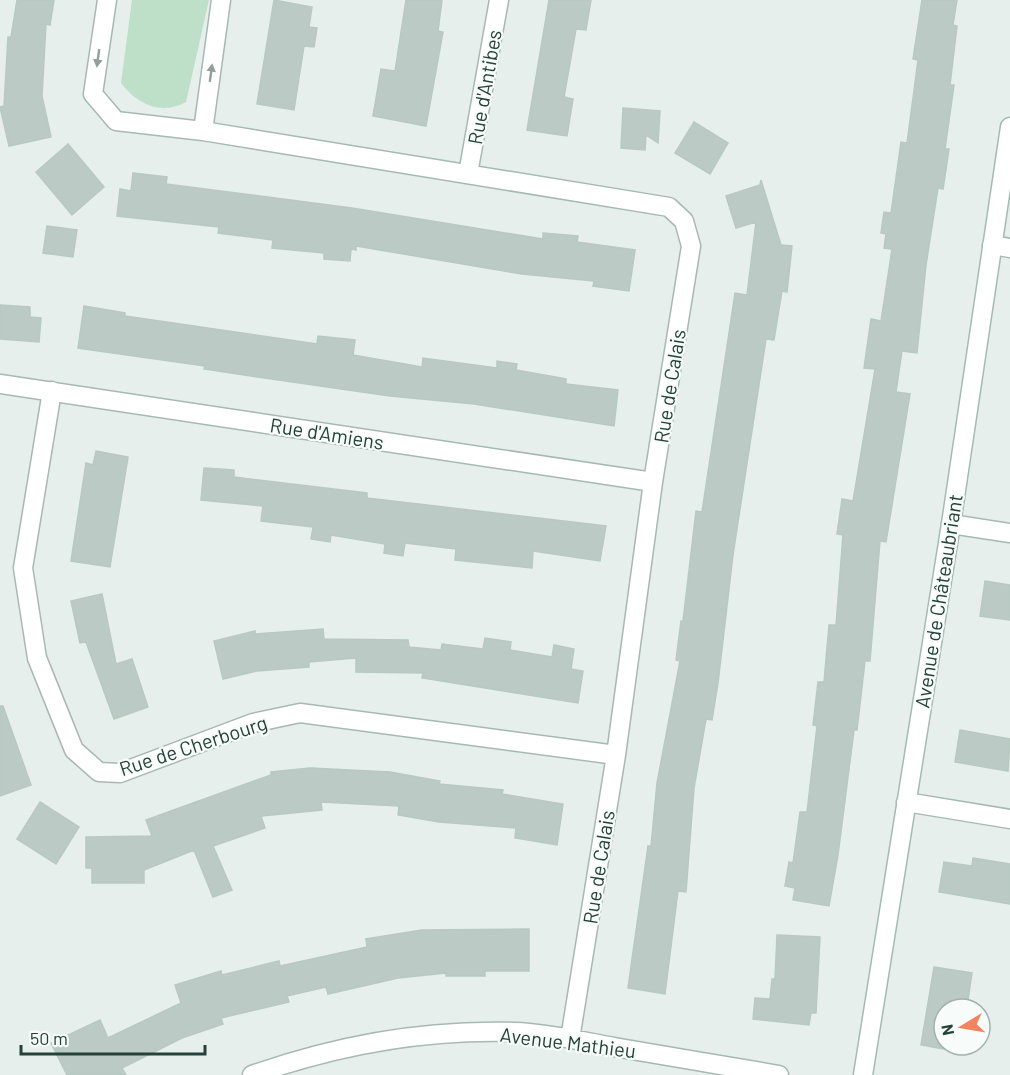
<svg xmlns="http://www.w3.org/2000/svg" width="1010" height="1075" font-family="Barlow,sans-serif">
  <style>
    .green { fill: #bfe0c8 }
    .building { fill: #bbcac4; stroke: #b8c9c2; stroke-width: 1.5 }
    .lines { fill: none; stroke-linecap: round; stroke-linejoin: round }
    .street-casing { stroke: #a8b8b2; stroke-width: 21 }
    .secondary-casing { stroke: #a4bbb3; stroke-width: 21 }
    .street { stroke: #fff; stroke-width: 18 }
    .secondary { stroke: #fff; stroke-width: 18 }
    .oneway { fill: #92a09c }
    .labels { text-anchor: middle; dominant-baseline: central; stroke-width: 4.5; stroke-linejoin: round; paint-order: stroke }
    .street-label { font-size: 20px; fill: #24423a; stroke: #f7fbf9 }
  </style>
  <rect width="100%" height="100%" fill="#e6efeb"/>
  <!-- green -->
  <path class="green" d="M132 0H209L186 102C161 116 137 104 121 83Z"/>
  <!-- building -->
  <path class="building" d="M17 0H54L50 25 46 24 42 96 51 137 9 146 0 107 4 106 8 37H11Z
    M274 0 312 7 309 27 317 28 314 47 304 46 294 110 257 104Z
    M406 0H442L438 31 443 32 426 126 373 116 381 69 395 71Z
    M549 0H591L586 30 576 29 564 97 573 99 567 136 527 130Z
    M922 0H957L953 25 957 26 950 85H954L945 149H949L943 189 938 188 926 265 917 353 902 351 896 392 910 394 886 542 880 541 870 661H865L857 730H854L838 855 829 906 793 900 795 888 785 886 789 862 793 863 800 812H807L817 726 813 725 818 682H824L829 625H836L843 535 837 534 842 499 853 501 875 369 864 368 871 319 881 321 892 249 884 248 886 234 881 233 884 212 891 213 901 142 907 143 918 60 913 59Z
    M623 108 660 111 658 143 646 135 645 150 621 148Z
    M694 122 728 143 710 174 675 153Z
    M68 144 104 187 72 215 36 172Z
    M133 173 167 177 166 184 352 208 543 239V233L578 236 577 242 635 250 629 291 593 286 594 281 522 274 356 246V250L351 249 350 261 324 259V253L272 248 273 240 218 233 219 227 117 216 120 189 131 191Z
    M761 180 781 245 792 246 787 292 782 291 774 340 766 339 733 555 718 683 712 720 706 719 694 788 686 892 678 891 665 994 628 988 648 846H651L657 783 680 661 676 660 681 621H683L696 511 702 512 735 293 747 295 756 222 736 228 726 196 760 185Z
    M47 226 77 230 73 257 43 253Z
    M0 305 30 307V317L41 318 39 342 0 339Z
    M84 306 125 313V316L317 344 318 336 355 340 353 355 422 367 423 358 497 368V361L517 364 516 370 566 379V384L618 390 614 426 474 404 390 396 251 376 204 369 205 366 78 348Z
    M96 451 128 457 110 567 71 561 86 463 93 465Z
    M204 468 234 470V477L367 493V498L606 526 600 561 533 551 532 568 455 560 456 549 405 543 403 556 384 553 385 544 331 535 330 542 311 539 313 527 261 521 263 506 201 500Z
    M985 581 1010 585V620L980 616Z
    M102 594 116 664 132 659 148 707 114 719 86 642 80 643 71 601Z
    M323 629 324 639 408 640 409 647 441 650 442 644 483 649 485 638 511 642 510 650 552 657 554 645 574 649 571 669 583 671 578 703 422 678 423 673 356 672V658L309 662V667L257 671 223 679 214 641 255 631V634Z
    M0 706H3L31 785 0 796Z
    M960 730 1010 739 1008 771 955 762Z
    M310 768 390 772 440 781 439 784 503 790 502 794 563 804 557 845 515 838 516 828 439 822 398 815 399 806 321 802 322 810 261 816 265 828 213 846 232 890 213 897 194 850 144 870V883H92V868H86V837L152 836 146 820 271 775V772Z
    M40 802 79 827 56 864 17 839Z
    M973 858 1010 864V904L939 892 944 862 972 866Z
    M529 929V971H485V976H446V973L398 978 328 994 326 987 287 996 289 1002 221 1018 223 1024 182 1038 122 1068 126 1075H67L51 1043 100 1020 108 1038 181 1003 175 985 221 971 222 975 279 961 280 966 367 947 366 939 422 930Z
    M777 935 820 937 816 1013H811L809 1025 753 1019 755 998 770 999 772 979H775Z
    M934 967 972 973 967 1007 944 1003V1049L921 1045Z"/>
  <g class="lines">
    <!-- street casing -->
    <g class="street-casing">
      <path id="street" d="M107 0 93 94 116 121 203 131 669 207 684 221 691 246 653 482 616 755 570 1039
        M203 131 221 0
        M468 174 499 0
        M992 245 1010 248
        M0 384 653 482
        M52 391 23 568 37 658 74 750 99 772 120 773 253 723 300 713 616 755
        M951 524 1010 533
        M906 802 1010 819
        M252 1075C337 1045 424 1029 515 1032 547 1033 581 1041 614 1047 669 1056 724 1066 779 1075"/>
    </g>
    <!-- secondary casing -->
    <g class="secondary-casing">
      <path id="secondary" d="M863 1075 951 524 1010 127"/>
    </g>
    <!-- street -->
    <use href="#street" class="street"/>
    <!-- secondary -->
    <use href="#secondary" class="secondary"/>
  </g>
  <!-- one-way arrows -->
  <defs><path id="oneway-solid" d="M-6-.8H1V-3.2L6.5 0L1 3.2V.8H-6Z" transform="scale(1.5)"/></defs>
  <g class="oneway">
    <use href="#oneway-solid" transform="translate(98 58) rotate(98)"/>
    <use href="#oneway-solid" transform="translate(211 73) rotate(-82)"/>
  </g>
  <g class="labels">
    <!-- street labels -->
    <g class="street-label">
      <text transform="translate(484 87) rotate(-80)">Rue d'Antibes</text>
      <text transform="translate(669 386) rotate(-81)">Rue de Calais</text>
      <text transform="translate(327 433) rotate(9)">Rue d'Amiens</text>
      <text transform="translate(938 601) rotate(-81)">Avenue de Châteaubriant</text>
      <text transform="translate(193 745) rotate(-18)">Rue de Cherbourg</text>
      <text transform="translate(598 867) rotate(-81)">Rue de Calais</text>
      <text transform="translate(568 1042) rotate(7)">Avenue Mathieu</text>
    </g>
  </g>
  <!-- north arrow -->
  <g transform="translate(962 1027) rotate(259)"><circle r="28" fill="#f7fbf9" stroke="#a3b1ad" stroke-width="1.5"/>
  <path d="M0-4.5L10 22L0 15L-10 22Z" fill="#f4845f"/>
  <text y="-9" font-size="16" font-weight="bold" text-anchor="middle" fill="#24423a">N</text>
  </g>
  <!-- scale -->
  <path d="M21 1045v9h184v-9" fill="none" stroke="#24423a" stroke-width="3"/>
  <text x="30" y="1045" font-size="18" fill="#24423a" stroke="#f7fbf9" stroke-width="4.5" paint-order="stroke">50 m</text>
</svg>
